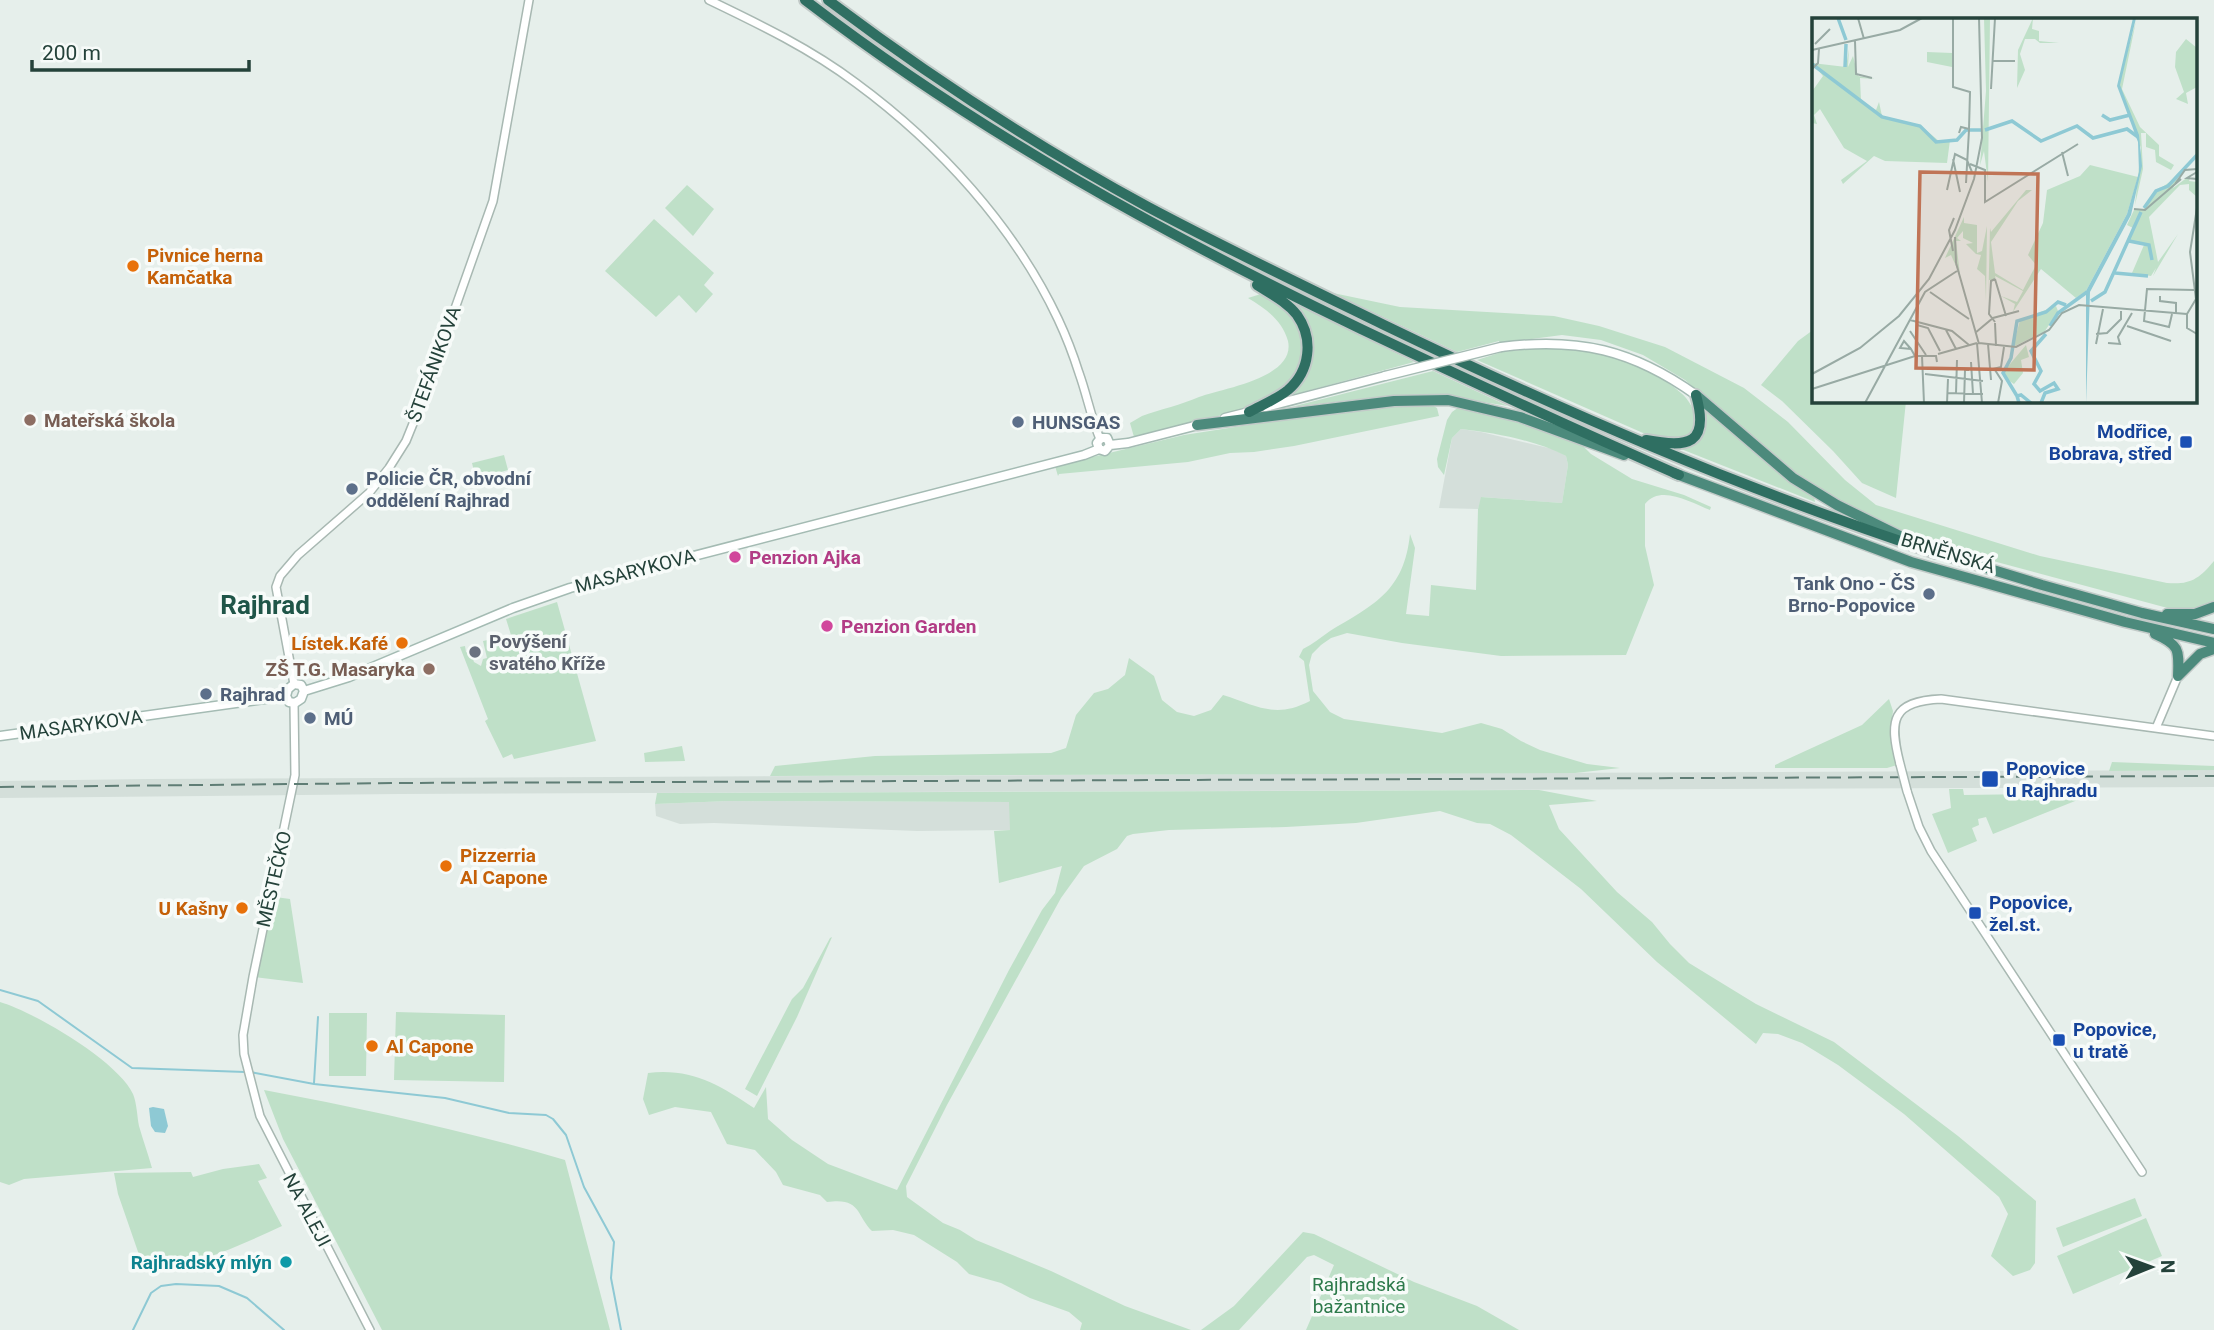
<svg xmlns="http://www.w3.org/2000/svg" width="2214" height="1330" font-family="Roboto,sans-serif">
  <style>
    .built { fill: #d4dfda }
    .green { fill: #bfe0c8 }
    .water { fill: #8ec9d4 }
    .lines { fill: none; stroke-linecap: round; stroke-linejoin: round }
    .stream { stroke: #8ec9d4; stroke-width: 2 }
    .tertiary-casing { stroke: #a8b8b2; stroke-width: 10 }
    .secondary-casing { stroke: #a4bbb3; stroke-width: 11 }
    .trunk-casing { stroke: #c2cac8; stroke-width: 13 }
    .motorway-casing { stroke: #c2cac8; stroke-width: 14 }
    .tertiary { stroke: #fff; stroke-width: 7 }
    .secondary { stroke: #fff; stroke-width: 8 }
    .trunk { stroke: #4c8a7c; stroke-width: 10 }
    .motorway { stroke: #2f6f62; stroke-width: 10 }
    .rail { stroke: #5f7d75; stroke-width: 2; stroke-dasharray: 14 7; stroke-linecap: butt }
    .tertiary-bridge-casing { stroke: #a8b8b2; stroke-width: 10; stroke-linecap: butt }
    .secondary-bridge-casing { stroke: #a4bbb3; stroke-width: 11; stroke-linecap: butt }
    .tertiary-bridge { stroke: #fff; stroke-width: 7 }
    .secondary-bridge { stroke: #fff; stroke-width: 8 }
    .food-dot { fill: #e8710a; stroke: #f7fbf9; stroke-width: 2.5 }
    .education-dot { fill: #8d6e63; stroke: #f7fbf9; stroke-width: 2.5 }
    .service-dot { fill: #5c6f8a; stroke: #f7fbf9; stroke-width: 2.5 }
    .transit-dot { fill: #1a4fb4; stroke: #f7fbf9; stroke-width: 2.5 }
    .hotel-dot { fill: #d1479c; stroke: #f7fbf9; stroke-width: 2.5 }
    .worship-dot { fill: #6b7280; stroke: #f7fbf9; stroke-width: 2.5 }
    .culture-dot { fill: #0f9aa8; stroke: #f7fbf9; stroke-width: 2.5 }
    .labels { text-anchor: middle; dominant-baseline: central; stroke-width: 7; stroke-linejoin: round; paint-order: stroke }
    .food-label { font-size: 19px; font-weight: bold; fill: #c56008; stroke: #f7fbf9; text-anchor: start }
    .street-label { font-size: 19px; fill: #24423a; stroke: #f7fbf9 }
    .education-label { font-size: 19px; font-weight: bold; fill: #785e54; stroke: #f7fbf9; text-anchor: start }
    .service-label { font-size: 19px; font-weight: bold; fill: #4e5e75; stroke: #f7fbf9; text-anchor: start }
    .transit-label { font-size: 19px; font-weight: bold; fill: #164399; stroke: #f7fbf9; text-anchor: start }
    .hotel-label { font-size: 19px; font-weight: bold; fill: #b23c85; stroke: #f7fbf9; text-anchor: start }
    .worship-label { font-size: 19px; font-weight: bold; fill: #5b616d; stroke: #f7fbf9; text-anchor: start }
    .culture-label { font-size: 19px; font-weight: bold; fill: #0d838f; stroke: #f7fbf9; text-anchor: end }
    .park-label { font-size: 19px; fill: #2d7a4b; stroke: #f7fbf9 }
    .district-label { font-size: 26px; font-weight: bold; fill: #1f5548; stroke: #f7fbf9 }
    .inset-river { fill: none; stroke: #8ec9d4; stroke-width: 3.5 }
    .inset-road { fill: none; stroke: #98aaa4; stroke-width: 2 }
    .view { fill: #c07456; fill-opacity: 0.15; stroke: #c07456; stroke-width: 3.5 }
    .inset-edge { fill: none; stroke: #24423a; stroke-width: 3.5 }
  </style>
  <rect width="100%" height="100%" fill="#e6efeb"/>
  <!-- built -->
  <path class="built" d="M1461 429 1481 432 1553 449 1566 456 1568 465 1562 503 1482 497 1478 509 1439 508 1452 438Z
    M2214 770V787L399 794 0 798V781L148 779Z
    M728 801 1010 802V830L917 831 714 823 680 824 656 816 655 804Z"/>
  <!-- green -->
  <path class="green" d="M687 185 714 209 693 236 665 208Z
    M654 219 714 273 704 285 713 294 696 313 679 295 656 317 605 271Z
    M1264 293C1288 311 1314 328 1300 362 1296 375 1289 384 1278 392 1251 412 1170 427 1134 437L1130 423 1142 416C1161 409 1181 405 1199 397 1223 388 1296 378 1288 341 1282 320 1266 309 1248 298Z
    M1333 293 1400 307 1554 316 1599 326 1665 347 1744 388 1788 422 1845 480 1876 505 2040 556 2167 583C2190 585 2199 579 2214 561V601L2201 609 2175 610 1967 554 1885 526 1818 490 1737 426 1685 380 1643 355 1601 340 1562 335 1500 343 1499 341 1457 352Z
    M1294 304H1296L1414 362 1285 397C1300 378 1321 358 1310 333 1306 323 1297 313 1294 304Z
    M1813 330V401H1906L1896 498 1862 483 1833 451 1782 401 1761 385 1798 341Z
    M1540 348C1568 350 1594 349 1620 359 1641 366 1664 378 1681 393 1691 401 1704 424 1690 435 1682 441 1669 441 1659 440L1477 360 1502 352Z
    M1433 371 1508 406 1432 394 1387 396 1291 407Z
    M1429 403 1437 408 1439 416 1294 446 1254 452 1230 453 1188 462 1059 474 1058 476 1055 466 1184 435 1362 407Z
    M1703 405 1814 496 1815 502 1681 449C1705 439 1707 429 1703 405Z
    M1459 407 1515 419 1582 445 1591 454 1632 479 1684 495 1711 507 1710 510C1691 503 1661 484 1645 504V546L1654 585 1626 655 1501 656 1402 643 1347 633 1331 638 1321 645 1312 654 1309 665 1313 691 1330 712 1344 719 1442 733 1481 723 1502 729 1521 741 1540 750 1587 764 1620 768 1575 773 770 776 775 766 875 756 1051 753 1066 748 1076 715 1094 693 1108 689 1125 675 1129 658 1154 676 1162 700 1177 712 1194 716 1211 710 1223 695C1258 706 1275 719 1310 701L1304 661 1299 657 1303 649C1313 644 1321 637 1330 631 1375 604 1404 591 1410 534L1415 548 1406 614 1429 616 1431 585 1476 590 1478 509 1481 497 1562 503 1568 465 1566 456C1535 440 1495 433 1461 429L1452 438 1444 475 1438 467 1437 459 1447 420 1452 412Z
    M504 455 508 470 476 479 472 463Z
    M557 602 596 741 514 759 512 754 503 758 485 721 488 719 460 647 465 646 466 652 471 654 474 662 481 666 483 659 487 658 483 641 511 635 506 619Z
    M1889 699 1893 711 1890 732 1897 765 1887 768H1775V765L1862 725Z
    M682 746 685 761 645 762 644 753Z
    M2112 762 2214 766V770L2109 771Z
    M1949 789H1963L1964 795 2095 793 1993 834 1986 817 1978 819 1979 825 1972 828 1977 841 1948 853 1932 814 1951 808Z
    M1539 790 1597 801 1549 805 1559 829 1617 892 1652 922 1670 944 1689 963 1756 1004 1834 1042 1958 1136 2036 1201 2035 1263 2030 1270 2013 1276 1991 1256 2008 1214 1999 1197 1904 1114 1838 1065 1802 1043 1778 1034 1763 1033 1756 1044 1657 962 1581 889 1511 835 1490 824 1477 823 1440 811 1356 823 1286 827 1169 830 1133 834 1127 836 1117 849 1084 866 1061 898 947 1105 906 1186 907 1197 943 1223 960 1230 976 1240 1051 1271 1125 1306 1191 1330H1080L1082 1323 1069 1312 1030 1298 1001 1283 969 1274 957 1262 914 1235 893 1230 872 1231C856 1215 861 1197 827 1202L820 1195 783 1185 776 1172 755 1150 727 1144 711 1112 675 1107 649 1115 643 1099 648 1073C692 1068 719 1085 754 1108L766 1087 768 1119 792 1140 828 1164 897 1190 1009 970 1042 910 1055 893 1062 866 999 883 994 831 1010 830 1009 802 728 801 655 804 657 793Z
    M268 896 290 899 303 983 253 977Z
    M832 937 797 1017 757 1096 745 1089 792 999 803 988 830 938Z
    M0 1002C34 1012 118 1061 133 1094 137 1104 137 1116 139 1126 143 1140 148 1154 152 1168L24 1179 9 1185 0 1182Z
    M396 1012 505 1015 504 1082 394 1080Z
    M329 1013H367L366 1076H329Z
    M264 1090C366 1109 466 1131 565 1160L610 1330H382L283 1139Z
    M259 1164 267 1178 258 1181 282 1226C237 1247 194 1266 145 1272L118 1194 114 1173 191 1172 193 1177 223 1169Z
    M2135 1198 2142 1216 2063 1247 2056 1228Z
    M2146 1218 2162 1256 2073 1294 2057 1256Z
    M1303 1232 1314 1234 1414 1282 1477 1306 1519 1330H1306L1334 1265 1314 1255 1307 1257 1239 1330H1201L1234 1306Z"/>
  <!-- water -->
  <path class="water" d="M153 1107 164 1109 168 1126 165 1133 155 1132 151 1126 149 1108Z"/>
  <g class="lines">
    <!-- stream -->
    <path class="stream" d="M0 990 38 1001 132 1068 245 1072
      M250 1072 314 1084 445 1098 509 1113 546 1115 553 1119 566 1135 584 1187 614 1242 611 1278 621 1330
      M314 1083 318 1017
      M133 1330 151 1293 161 1286 176 1284 219 1286 247 1298 284 1330"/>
    <!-- tertiary casing -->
    <g class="tertiary-casing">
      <path id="tertiary" d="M709 0C759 24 811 49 856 83 939 144 1014 226 1058 319 1066 336 1073 354 1079 373 1087 395 1091 418 1100 439
        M294 684 276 587 280 576 298 555 369 493 389 468 406 441 423 399 493 201 529 0
        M294 703 295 775 253 977 243 1035 244 1054 260 1116 370 1330
        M2156 728 2178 676
        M1900 764C1889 721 1891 701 1941 699L2214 736
        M1907 791 1919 827 1931 851 2142 1172"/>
    </g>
    <!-- secondary casing -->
    <g class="secondary-casing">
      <path id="secondary" d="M1501 347C1578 337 1633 350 1696 395
        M1266 407 1385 376
        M1225 418 1253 411
        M1110 445 1128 443 1202 424
        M1099 449 1097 443 1101 438H1107L1110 445
        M304 691 349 677 513 608 570 588 1084 455 1099 449 1105 451 1110 445
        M286 696 288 689 294 684 301 685 304 691
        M286 696 289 702 295 703 301 699 304 691
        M0 736 286 696"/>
    </g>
    <!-- trunk casing -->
    <g class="trunk-casing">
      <path id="trunk" d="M1696 395 1793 478 1837 505 1902 537
        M1197 425 1394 401 1448 400 1520 417 1624 455
        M1674 473 1911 562 2125 622 2214 643
        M1931 551 2042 585 2142 613 2214 629
        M2167 614H2195L2214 607
        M2155 634C2180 645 2179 650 2178 676
        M2178 676 2200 654 2214 649"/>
    </g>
    <!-- motorway casing -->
    <g class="motorway-casing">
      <path id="motorway" d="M805 0C979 133 1164 234 1361 329 1466 379 1572 428 1679 475
        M828 0C929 76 1036 146 1148 207 1225 248 1304 286 1382 324 1564 412 1744 490 1936 553
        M1249 412C1262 405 1277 399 1288 390 1310 371 1314 339 1297 315 1287 302 1271 294 1257 285
        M1646 440C1688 448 1710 445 1696 395"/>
    </g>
    <!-- tertiary -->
    <use href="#tertiary" class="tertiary"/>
    <!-- secondary -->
    <use href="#secondary" class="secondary"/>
    <!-- trunk -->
    <use href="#trunk" class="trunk"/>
    <!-- motorway -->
    <use href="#motorway" class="motorway"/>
    <!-- rail -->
    <path class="rail" d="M0 787 399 783 2214 776"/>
    <!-- tertiary-bridge casing -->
    <g class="tertiary-bridge-casing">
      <path id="tertiary-bridge" d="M1900 764 1907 791"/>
    </g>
    <!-- secondary-bridge casing -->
    <g class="secondary-bridge-casing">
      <path id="secondary-bridge" d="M1385 376 1501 347"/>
    </g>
    <!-- tertiary-bridge -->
    <use href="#tertiary-bridge" class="tertiary-bridge"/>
    <!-- secondary-bridge -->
    <use href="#secondary-bridge" class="secondary-bridge"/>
  </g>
  <!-- markers -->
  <g class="food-dot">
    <circle cx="133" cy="266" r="7"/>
    <circle cx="402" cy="643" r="7"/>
    <circle cx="446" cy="866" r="7"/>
    <circle cx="242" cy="908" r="7"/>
    <circle cx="372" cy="1046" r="7"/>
  </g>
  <g class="education-dot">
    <circle cx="30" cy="420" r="7"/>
    <circle cx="429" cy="669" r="7"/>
  </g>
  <g class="service-dot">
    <circle cx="1018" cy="422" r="7"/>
    <circle cx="352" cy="489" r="7"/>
    <circle cx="1929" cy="594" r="7"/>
    <circle cx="206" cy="694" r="7"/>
    <circle cx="310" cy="718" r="7"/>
  </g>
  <g class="transit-dot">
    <rect x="2179" y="435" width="14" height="14" rx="3.5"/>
    <rect x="1981" y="770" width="18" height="18" rx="3.5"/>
    <rect x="1968" y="906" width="14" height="14" rx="3.5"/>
    <rect x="2052" y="1033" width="14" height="14" rx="3.5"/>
  </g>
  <g class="hotel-dot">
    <circle cx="735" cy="557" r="7"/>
    <circle cx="827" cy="626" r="7"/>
  </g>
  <circle class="worship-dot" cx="475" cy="652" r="7"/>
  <circle class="culture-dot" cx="286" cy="1262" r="7"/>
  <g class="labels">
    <!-- food labels -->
    <g class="food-label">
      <text x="147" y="255">Pivnice herna<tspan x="147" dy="22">Kamčatka</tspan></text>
      <text x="388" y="643" text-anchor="end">Lístek.Kafé</text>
      <text x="460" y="855">Pizzerria<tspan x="460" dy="22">Al Capone</tspan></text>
      <text x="228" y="908" text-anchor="end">U Kašny</text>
      <text x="386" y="1046">Al Capone</text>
    </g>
    <!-- street labels -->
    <g class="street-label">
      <text transform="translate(434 364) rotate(-70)">ŠTEFÁNIKOVA</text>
      <text transform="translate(1948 553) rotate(17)">BRNĚNSKÁ</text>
      <text transform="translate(635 571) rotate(-15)">MASARYKOVA</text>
      <text transform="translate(81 725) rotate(-8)">MASARYKOVA</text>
      <text transform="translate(274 879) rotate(-77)">MĚSTEČKO</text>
      <text transform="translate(307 1210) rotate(62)">NA ALEJI</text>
    </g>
    <!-- education labels -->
    <g class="education-label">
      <text x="44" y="420">Mateřská škola</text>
      <text x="415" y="669" text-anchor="end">ZŠ T.G. Masaryka</text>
    </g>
    <!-- service labels -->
    <g class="service-label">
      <text x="1032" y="422">HUNSGAS</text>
      <text x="366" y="478">Policie ČR, obvodní<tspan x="366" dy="22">oddělení Rajhrad</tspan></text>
      <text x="1915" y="583" text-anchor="end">Tank Ono - ČS<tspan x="1915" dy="22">Brno-Popovice</tspan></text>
      <text x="220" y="694">Rajhrad</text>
      <text x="324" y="718">MÚ</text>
    </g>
    <!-- transit labels -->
    <g class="transit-label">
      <text x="2172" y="431" text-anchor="end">Modřice,<tspan x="2172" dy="22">Bobrava, střed</tspan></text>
      <text x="2006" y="768">Popovice<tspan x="2006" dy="22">u Rajhradu</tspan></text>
      <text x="1989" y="902">Popovice,<tspan x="1989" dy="22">žel.st.</tspan></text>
      <text x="2073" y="1029">Popovice,<tspan x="2073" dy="22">u tratě</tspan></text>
    </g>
    <!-- hotel labels -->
    <g class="hotel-label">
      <text x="749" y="557">Penzion Ajka</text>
      <text x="841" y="626">Penzion Garden</text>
    </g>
    <!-- worship labels -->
    <g class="worship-label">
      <text x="489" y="641">Povýšení<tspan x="489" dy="22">svatého Kříže</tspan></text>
    </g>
    <!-- culture labels -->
    <g class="culture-label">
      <text x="272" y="1262">Rajhradský mlýn</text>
    </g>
    <!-- park labels -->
    <g class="park-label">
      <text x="1359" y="1284">Rajhradská<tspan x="1359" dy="22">bažantnice</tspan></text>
    </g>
    <!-- district labels -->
    <g class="district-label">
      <text x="265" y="605">Rajhrad</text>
    </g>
  </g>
  <!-- overview -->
  <g transform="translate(1812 18)">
    <rect width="385" height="385" fill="#e6efeb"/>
    <path d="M172 0H178L176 164 172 133 168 147 174 73ZM221 0 220 11 227 13V23L247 25H228L223 21H213L208 36 213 52 205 70 206 32ZM324 3 310 71 328 109 347 127V138L362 147 359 152 344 144 343 132 334 129V115H329L331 151 323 187 329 130 308 69V60ZM374 21 385 30V69L374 75 376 86 364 81 372 74 363 49 364 34ZM37 31 36 49 41 38 46 58 63 61 48 60 49 83 64 92 67 84 70 98 108 107 128 124 138 122 135 145 73 143 62 138 31 166 29 162 55 143 32 130 8 91 2 97 5 106 0 105 1 72 11 58 0 45 34 49ZM115 34 140 35V49L115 44ZM278 147 326 159 315 196 274 273 264 280 229 251 201 294 203 286 189 278 205 284 211 273 183 258 184 263 177 262 176 293 178 210 179 214 214 172H220L206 183 179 224 183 255 211 272 224 247 216 237 231 205 235 172 268 158ZM380 156 377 163 385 164V179L377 172V166L368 167 337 199 346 244 366 216 341 258 344 250 339 258 320 255 332 227 322 225 316 224 302 252 321 210 315 207 322 192H331L344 173 367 158 361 170ZM152 199V205L165 207V235L170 233 175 208 174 283 173 258 165 251 169 237 164 236 154 226 161 225 151 220V213L145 220 149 223H144L148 257 139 237 133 240ZM244 288 246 293 233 313 201 329 208 302ZM214 327 217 339 209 342 211 355 202 366 193 360V352Z" fill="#bfe0c8"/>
    <path d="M321 0H324L308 67 327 117 330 148 319 197 278 274 274 385V273L315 196 327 154 326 124 305 68Z" fill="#8ec9d4"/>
    <path class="inset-river" d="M26 0 34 22M0 46 70 99 108 108 124 124 145 122 154 112H170M33 49 34 26M290 97 298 102 318 97M173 112 200 103 229 123 265 108 281 120 315 111 326 119M332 190 344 173 356 168 385 137M317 223 337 227 340 242M303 255 336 258M279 283 293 274 329 194M238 308 246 295 275 274M205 378 191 355 199 340 205 303 234 294 246 284 254 287M207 385 205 378 209 377 219 385M229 385 233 375 246 371 242 365 228 373 222 366 229 353 219 333 234 316"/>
    <path class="inset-road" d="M46 0 52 21M141 0V69L158 74 157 111 149 109 147 115M43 23 44 56 60 60M3 26 18 11M0 32 88 12 110 0M181 43H203M0 51 6 45 7 31M179 71 183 0M250 134 256 158M141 141 148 174M158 146 173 152V184L266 126M385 161 375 160 385 154M154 165 157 112M363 166 373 152 385 151M135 172 143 136 155 142 160 154M322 191 333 192 369 161M143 219 144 245M141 233 137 212 142 200M144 245 167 326M183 261 194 298M118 274 157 301M348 278V283L364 285V296M360 296 357 309 332 303 335 271 382 272M375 296 384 281 378 234 385 190M375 296V310L385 316M98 302 140 313 157 327M183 304 177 296 179 263 183 261M183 305 184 328M105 307 116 310 128 333M315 308 359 323M134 312 144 331M98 313 114 337M163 315 181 300 207 293M284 316 295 315 309 301V293M165 325 170 385M167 325 204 329 237 312 250 295 267 287 375 296M296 325 308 326 306 319 320 295M176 326 179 362M284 326 291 291M99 331 92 323 88 330 99 331 103 338M126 336 165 325M110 338 112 385M159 344 161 376M181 351 189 349 192 329M183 352 190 363 186 385M0 356 48 330 87 298 117 261 143 212 162 161 170 120 167 0M113 356 171 363M0 371 103 338H124L125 344M135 375 171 376M144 375 145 342M53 385 113 274 145 253M135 385 136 361M152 385 153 352H157"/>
    <path class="view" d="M108 154 226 156 222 352 104 350Z"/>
    <rect width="385" height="385" class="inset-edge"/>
  </g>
  <!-- north arrow -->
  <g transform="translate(2151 1267) rotate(89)" stroke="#f7fbf9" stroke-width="5" paint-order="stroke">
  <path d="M0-5L12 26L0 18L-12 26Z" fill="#24423a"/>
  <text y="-10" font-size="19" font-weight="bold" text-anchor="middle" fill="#24423a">N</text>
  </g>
  <!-- scale -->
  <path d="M32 60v10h217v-10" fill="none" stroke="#24423a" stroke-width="3.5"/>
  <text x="42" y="60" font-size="21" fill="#24423a" stroke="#f7fbf9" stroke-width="5" paint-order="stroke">200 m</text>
</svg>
